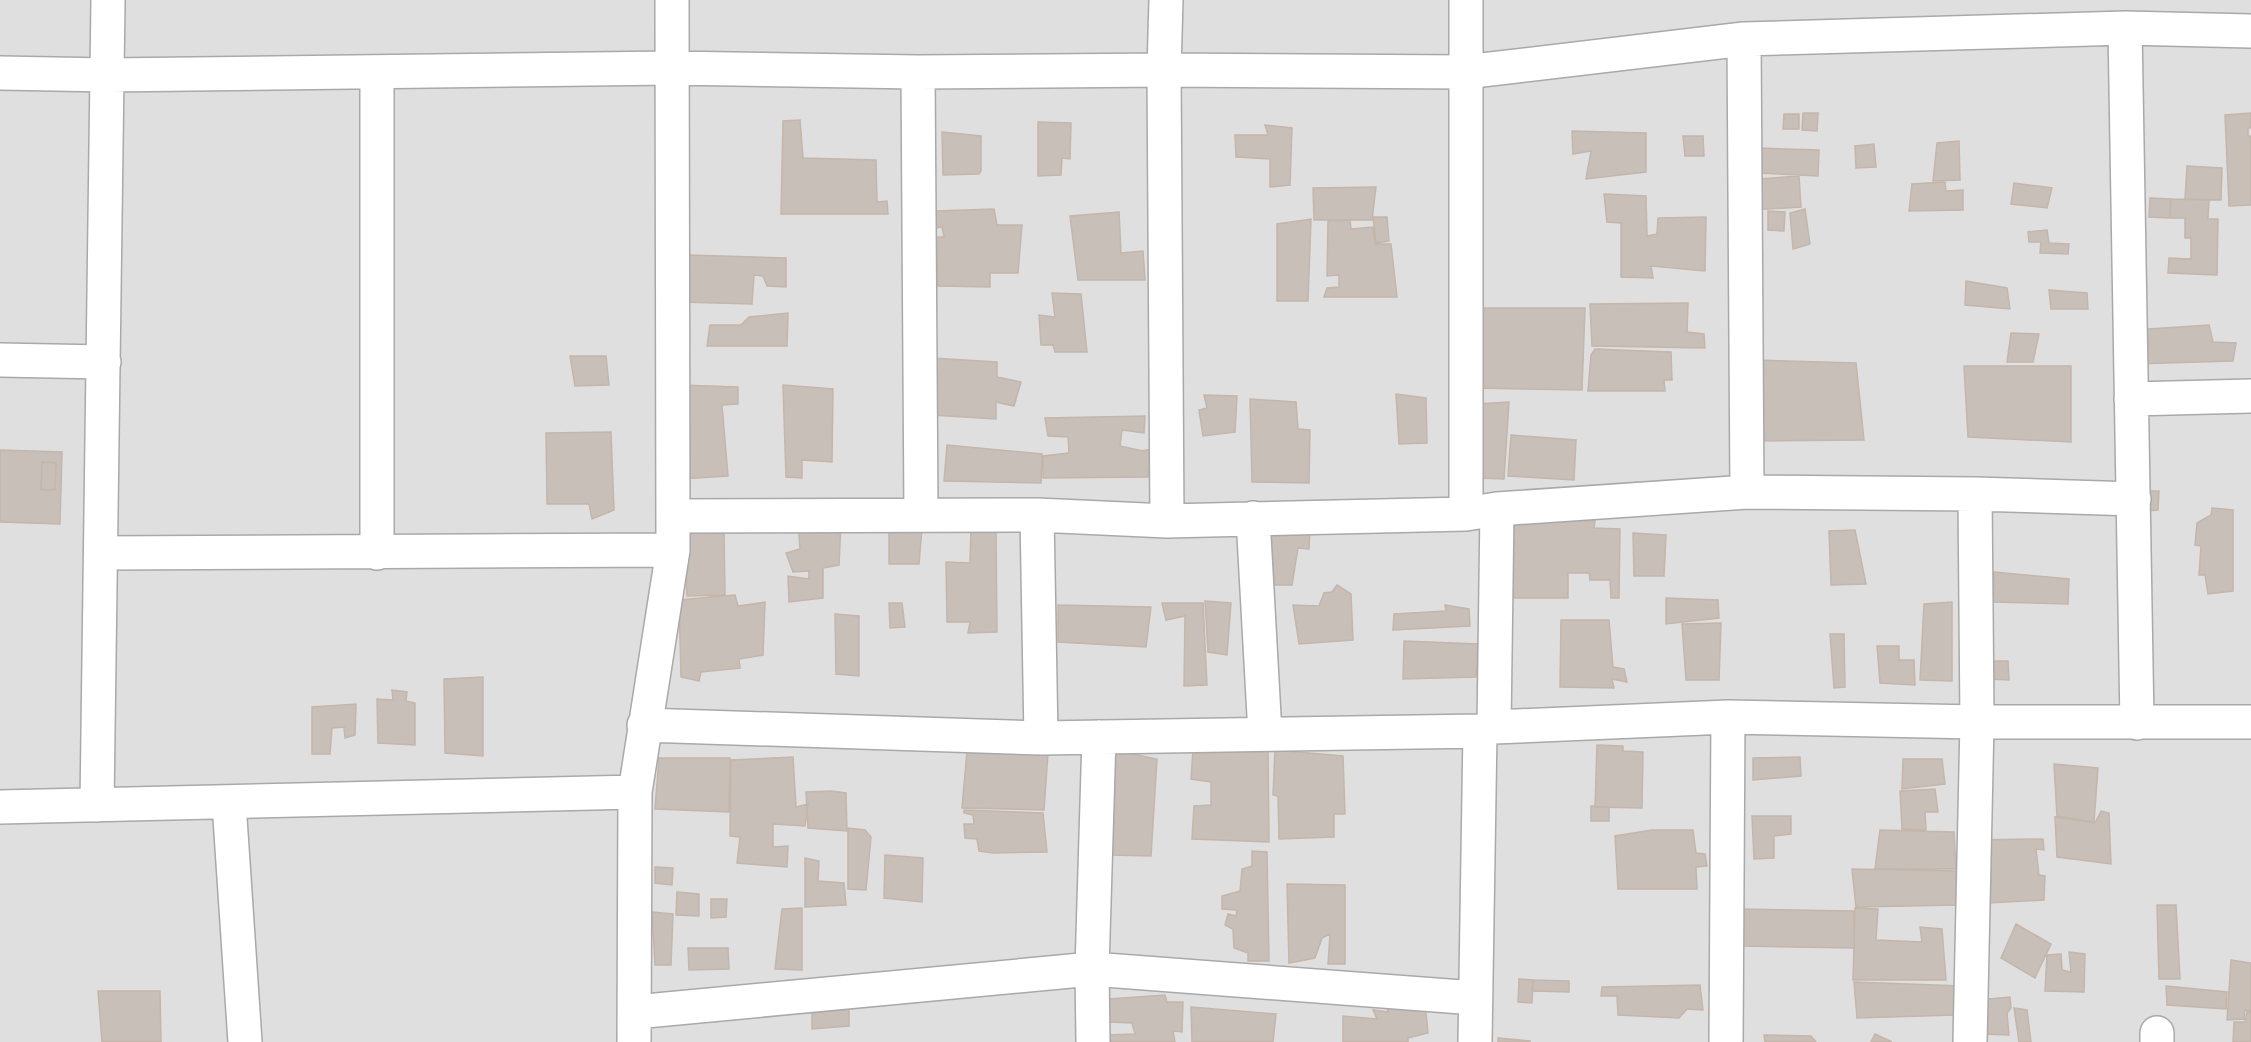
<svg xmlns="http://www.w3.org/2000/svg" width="2251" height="1042" font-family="'Golos Text',sans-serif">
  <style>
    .residential { fill: #e0dfdf }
    .building { fill: #c7bfb8; stroke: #c4b6ab; stroke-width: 1.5; fill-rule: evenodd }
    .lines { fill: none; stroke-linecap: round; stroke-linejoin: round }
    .street-casing { stroke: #a9a9a9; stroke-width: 36 }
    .street { stroke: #fff; stroke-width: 33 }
  </style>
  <rect width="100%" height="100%" fill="#f2efe9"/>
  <!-- residential -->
  <path class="residential" d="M0 0H2251V1042H0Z"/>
  <!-- building -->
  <path class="building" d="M1803 113H1818L1817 131 1802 130Z
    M2251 113V128H2248V136H2251V205L2229 206 2225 115Z
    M1784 114H1799V129H1783Z
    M800 120 803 158 876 160 877 202 887 201 888 214H781L783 121Z
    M1038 122 1071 123 1070 159 1062 158 1061 175 1038 176Z
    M1265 125 1292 128 1290 185 1270 187V159L1236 157 1235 135H1268Z
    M1572 131 1646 133V172L1586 179 1591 151 1573 154Z
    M942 132 981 136V171L979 174 943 175Z
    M1683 136H1703L1704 156H1685Z
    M1959 141 1960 180 1933 181 1937 143Z
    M1874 144 1876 167 1856 168 1855 146Z
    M1759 148 1819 150 1818 176 1758 173Z
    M2187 166 2222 168 2221 200 2185 199Z
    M1799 176 1801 207 1752 210 1758 179Z
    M1945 182 1946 191 1963 190V210L1909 211 1912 184Z
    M2014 183 2052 188 2047 208 2011 204Z
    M1376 187 1372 220H1314L1313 188Z
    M1604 194 1646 196 1647 236 1657 234 1658 218 1706 217 1705 271 1651 266 1653 278 1621 277V223L1607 222Z
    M2150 198 2171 199 2170 218 2149 217Z
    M2171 199 2209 200 2208 219H2218L2217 275 2168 273 2169 258 2191 259V238H2185V218H2170Z
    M994 209 997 225H1022L1018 273H990V287L938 286 936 237H944L942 227 935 228V211Z
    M1805 209 1810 244 1793 249 1790 213Z
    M1768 211 1785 212 1784 231 1768 230Z
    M1119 212 1121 253 1143 251 1145 280H1078L1070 216Z
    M1373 217H1387L1389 241 1376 243Z
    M1311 219 1308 301H1277V224Z
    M1350 220 1351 229 1373 227 1375 244H1391L1397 297H1324L1327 288 1339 287V275L1327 276 1328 221Z
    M2047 230 2049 243 2069 244 2068 254 2040 253 2041 242H2029L2028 232Z
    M688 255 786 258V287L767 286 763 276 754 275 752 304 680 302Z
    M1966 281 2007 288 2010 309 1965 305Z
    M2049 290 2087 293 2088 309H2051Z
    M1052 293 1081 294 1087 352H1055L1053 345H1041L1039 315 1055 317Z
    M1688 303 1687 332 1704 334 1705 348 1592 346 1590 304Z
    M1469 308H1585L1582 390 1470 388Z
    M788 313 787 346H707L710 325H741L749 317Z
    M2209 325 2213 342 2236 343 2233 361 2133 364 2134 330Z
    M2011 333 2039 334 2033 362H2007Z
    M1595 349 1671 352 1672 380H1664L1665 391H1588L1591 355Z
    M570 356H606L609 385 575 386Z
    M932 358 997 362V377L1021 382 1014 406 996 402V419L932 415Z
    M1754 360 1856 363 1864 440 1757 441Z
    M1964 366H2071V442L1968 437Z
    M679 385 738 387V404L722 405 728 476 681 479Z
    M783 385 833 389 832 462 802 460V478L786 477Z
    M1396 394 1426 398 1427 443 1399 444Z
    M1204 395 1237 396 1235 432 1203 436 1199 410 1207 408Z
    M1250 399 1296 402 1298 429 1310 430 1309 483 1252 482Z
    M1509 402 1504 479 1478 478 1476 404Z
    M1145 416 1144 433 1122 430 1120 446 1143 451 1151 449 1148 477 1043 478V456L1069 453 1068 437 1048 436 1045 418Z
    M611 432 614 510 592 519 589 504H547L546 433Z
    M1511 435 1576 440 1574 480 1508 476Z
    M947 445 1042 454 1041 483 944 481Z
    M0 450 62 452 60 524 0 522ZM42 462 56 463 55 490H41Z
    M42 462 56 463 55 490H41Z
    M2139 491H2159L2158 510 2139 512Z
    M2212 508 2233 510V591L2208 594 2205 575H2199L2201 546 2195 545 2197 523 2211 515Z
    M1513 519 1595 521 1594 528 1620 529 1619 598H1611L1610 580H1590L1589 573H1568V598H1509Z
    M798 521H841L839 565 823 568V598L789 602 788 576 809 579V571L793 572 786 553 800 549Z
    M889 521 922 528 919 564H889Z
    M683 526 724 528 725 595 687 596Z
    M971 527H996L997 632 968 633 970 622H947L946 562 970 563Z
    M1310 528 1309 549 1298 548 1292 585H1263L1265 529Z
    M1855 530 1866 584 1831 585 1829 531Z
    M1633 533 1666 535 1664 576H1634Z
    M1994 572 2069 579 2068 604 1993 602Z
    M1337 585 1351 594 1353 640 1299 644 1293 605 1319 606 1324 593 1332 592Z
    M735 595 738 606 765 602 763 655 739 659 740 668 701 672 699 681 681 677 679 600Z
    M1666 598 1718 600 1719 618 1666 624Z
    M1205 601 1231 603 1227 655 1208 652Z
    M1952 602V681L1920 680 1924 604Z
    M889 603H902L905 627 890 628Z
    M1162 603H1203L1207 685 1184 686 1185 616 1166 620Z
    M1058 605 1151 607 1146 647 1058 642Z
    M1445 605 1469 609 1470 626 1393 630 1394 614 1446 611Z
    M835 614 859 616V676L836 674Z
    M1561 620H1609L1613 667 1624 669 1627 682 1612 679 1614 688 1560 687Z
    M1721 623 1719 680H1686L1682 624Z
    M1830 634H1844L1845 687 1834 688Z
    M1404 641 1478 644 1476 677 1403 679Z
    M1877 646H1899V660H1914L1915 685 1880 683Z
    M1989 661H2008L2009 680 1989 679Z
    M483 677V756L445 753 444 679Z
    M392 690 407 692 406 701 415 703V745L378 743 377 699 393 700Z
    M356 704 355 735 345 738 344 727 332 728 330 754H312V707Z
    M1597 745 1623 746V751L1643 752 1642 808 1595 807Z
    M1268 748 1269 842 1192 839 1194 806 1211 805V782L1191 779 1193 750Z
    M1114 750 1157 759 1151 856 1111 855Z
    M1275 750 1343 756 1345 814H1334V837L1279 839 1278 796 1273 795Z
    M967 751 1048 753 1044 810 962 808Z
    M793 757 796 807 808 804 805 826 773 824V847L788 846 787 867 737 863 740 837 730 836 731 760Z
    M1800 757 1801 776 1753 780V758Z
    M659 758H730L729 812 655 809Z
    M1903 759H1942L1945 784 1902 789Z
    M2054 764 2098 768 2094 822 2057 816Z
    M1935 789 1938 812H1925L1926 830 1902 829 1900 791Z
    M831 791 846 793 847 831 808 828 806 792Z
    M1591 806 1609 807V821H1591Z
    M964 810 1043 813 1047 852 993 853 979 851 977 839 965 838 964 824H974L973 815 964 813Z
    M2101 811 2109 813 2111 864 2057 857 2055 817 2095 823Z
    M1752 816H1791V834L1774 836V858L1754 859Z
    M848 828 865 830 871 837 866 890 848 889Z
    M1652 830H1693L1696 853 1705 854 1707 866 1696 867 1697 889H1618L1615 836Z
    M1880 830 1954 832 1956 869H1875Z
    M2043 839 2044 850 2036 849 2039 875 2045 876 2044 900 1970 904V840Z
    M1252 851 1267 852 1269 961H1248V953L1234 948 1233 929 1225 925 1228 914 1236 916 1237 910 1222 909V896L1240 891 1242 869 1252 866Z
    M885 855 923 858 922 902 884 898Z
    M805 858 819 861 818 881 844 883 846 905 805 907Z
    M655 867 673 868 672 885 655 883Z
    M1852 869 1956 871 1959 905 1856 907Z
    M1287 884 1345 885V964H1328L1330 934 1322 938 1315 958 1289 963Z
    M677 892 699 894V916L676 915Z
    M711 899H727L726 917 711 918Z
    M2157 905H2176L2180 979H2159Z
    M802 908V970L775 969 782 909Z
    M1855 908 1878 909 1876 940 1922 942 1920 927 1942 929 1946 980H1853Z
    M1741 909 1854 911V948L1743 946Z
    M652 912 673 914 671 965H655Z
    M2016 924 2051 944 2035 978 2001 958Z
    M688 948H728L729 969 689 970Z
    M2069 952 2085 954 2084 992 2045 991 2047 955 2061 954 2062 970 2071 972Z
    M2231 960 2251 963V1011L2245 1010 2244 1019 2227 1020Z
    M1519 979 1533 980 1532 1003 1518 1002Z
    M1533 980 1569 981V992L1532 991Z
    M1854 982 1962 986 1955 1015 1857 1018Z
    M1700 985 1703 1010 1687 1009 1679 1018 1618 1015 1617 996H1601L1602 987Z
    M2166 986 2227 992 2226 1009 2167 1005Z
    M98 991H160L161 1042H102Z
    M1165 995 1167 1002H1183L1182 1032 1173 1031 1175 1042H1109L1107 1035 1135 1034 1132 1023 1109 1022V999Z
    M2010 997 2011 1008 2007 1013 2009 1035 1982 1034 1978 1000Z
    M1386 1001 1425 1003 1428 1033 1408 1038V1042H1343V1016L1377 1019 1373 1010 1388 1012Z
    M849 1004V1026L812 1029V1007Z
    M1191 1007 1276 1014 1273 1042H1192Z
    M2014 1008 2027 1010 2031 1042H2019Z
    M2247 1012H2251V1042H2233L2234 1022H2245Z
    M1875 1034 1892 1042H1871Z
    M1764 1035 1811 1036 1816 1042H1765Z
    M1498 1038 1530 1041V1042H1498Z"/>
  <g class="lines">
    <!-- street casing -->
    <g class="street-casing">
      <path id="street" d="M1166 0 1164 70 1167 521
        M2125 28 2137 723
        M1744 39 1747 492
        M918 72 921 515
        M0 73 108 75 672 68 918 72 1164 70 1465 72 1744 39 2125 28 2251 31
        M0 360 104 362
        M2131 399 2251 396
        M1466 514V0
        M1037 515 1041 738
        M673 516 1037 515 1167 521 1466 514 1497 509 1747 492 1975 494 2134 499
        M1253 518 1265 734
        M101 553 673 550
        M377 553V72
        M644 725 1041 738 1480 731 1494 727 1728 717 1977 722H2251
        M1494 727 1497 509
        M229 803 245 1042
        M97 805 108 0
        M0 807 635 792
        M635 1012 1092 969 1475 998
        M634 1042 635 792 673 550 672 0
        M1093 1042 1092 969 1099 737
        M1475 1042 1480 731
        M1726 1042 1728 717
        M1970 1042 1977 722 1975 494
        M2157 1042V1033"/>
    </g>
    <!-- street -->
    <use href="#street" class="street"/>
  </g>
</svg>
